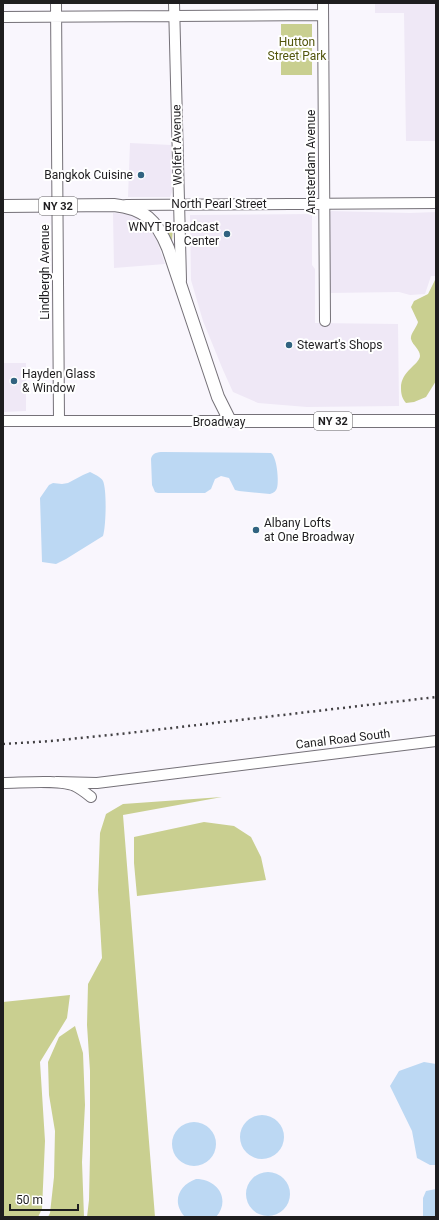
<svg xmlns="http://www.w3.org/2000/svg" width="439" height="1220" font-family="Roboto,sans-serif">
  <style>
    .built { fill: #efe8f6 }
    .green { fill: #c9cf90 }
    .water { fill: #bcd8f3 }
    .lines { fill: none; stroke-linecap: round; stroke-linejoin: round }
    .minor-casing { stroke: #757178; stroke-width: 12 }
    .major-casing { stroke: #757178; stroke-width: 14 }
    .minor { stroke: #fff; stroke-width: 10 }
    .major { stroke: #fff; stroke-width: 12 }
    .rail { stroke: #434144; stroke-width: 2.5; stroke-dasharray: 2 4; stroke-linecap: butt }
    .poi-dot { fill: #316380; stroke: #fff; stroke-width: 1.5 }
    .labels { text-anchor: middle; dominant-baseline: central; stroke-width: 4; stroke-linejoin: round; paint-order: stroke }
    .shield { fill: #fff; stroke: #626162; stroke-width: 1 }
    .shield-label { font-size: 11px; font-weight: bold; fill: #1e1d1f }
    .park-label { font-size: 12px; fill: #52550c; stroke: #fff }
    .street-label { font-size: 12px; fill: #1e1d1f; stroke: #fff }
    .poi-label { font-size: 12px; fill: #1e1d1f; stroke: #fff; text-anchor: start }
  </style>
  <rect width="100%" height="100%" fill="#f9f6fd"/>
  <!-- built -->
  <path class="built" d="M375 3H436V141H406L404 13H375Z
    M130 143 171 145 172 192 170 197H128Z
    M331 211 410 213 436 212V276H431L425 294 410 295 399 292 329 293 328 214Z
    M113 213 129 214 141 219 156 238 165 264 114 268Z
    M312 214V265L315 269V323L398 324 399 406 307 407 258 403 233 392 223 370 203 321 191 280 190 215Z
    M3 363H26V411L3 412Z"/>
  <!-- green -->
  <path class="green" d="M281 24H312V75H281Z
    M170 223 173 227 172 241 166 227Z
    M435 280H436V381L426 397 414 402 406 403C402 398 401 394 401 388 401 371 419 365 420 356 420 349 413 346 411 339 410 334 417 327 418 322L411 307 414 301 428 294Z
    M222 797 123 815 155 1217H87L89 1200 90 1154V1071L87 1025 88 984 102 958 98 890 100 833 106 814 123 804Z
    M204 822 234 826 251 837 261 857 266 880 137 896 134 863V837Z
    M70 995 67 1018 40 1062 45 1141 42 1209 38 1217H3V1002Z
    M75 1026 83 1053 85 1105 82 1162 84 1217H48L50 1213 54 1177 55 1131 49 1095 48 1062 59 1037Z"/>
  <!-- water -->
  <path class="water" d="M163 452 271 453C277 457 279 480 277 488 276 491 274 493 270 494L239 491 235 490 229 478 221 476 215 479 211 489 205 493H158L155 492 152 485 151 459C152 453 157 452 163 452Z
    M90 472C94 474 101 477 103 481 107 490 106 527 103 536L66 559 56 564 42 562 40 498 49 485 53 483 62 484 68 483 83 475Z
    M424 1062 436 1064V1165H430L417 1158 412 1131 390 1086 399 1071Z
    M240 1137a22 22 0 1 1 44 0a22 22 0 1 1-44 0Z
    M172 1144a22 22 0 1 1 44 0a22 22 0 1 1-44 0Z
    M246 1194a22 22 0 1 1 44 0a22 22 0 1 1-44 0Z
    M196 1179C218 1179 231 1200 216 1217H185C171 1202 179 1185 196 1179Z
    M436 1189V1217H423V1198L426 1191Z"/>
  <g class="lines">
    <!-- minor casing -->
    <g class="minor-casing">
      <path id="minor" d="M56 3 59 420
        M174 3 181 280
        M323 3 325 321
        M3 17 323 15
        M126 205 436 203
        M3 421H230
        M57 782 97 783 436 741
        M3 783C21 783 60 779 75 786 81 789 86 793 91 797"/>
    </g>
    <!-- major casing -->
    <g class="major-casing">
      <path id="major" d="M3 206 114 205C144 208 157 221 168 248L218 397 230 421H436"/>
    </g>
    <!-- minor -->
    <use href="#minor" class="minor"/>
    <!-- major -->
    <use href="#major" class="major"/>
    <!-- rail -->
    <path class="rail" d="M3 744 51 741 129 733 436 697"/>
  </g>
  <!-- markers -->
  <g class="poi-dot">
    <circle cx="141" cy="175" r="4"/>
    <circle cx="227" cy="234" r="4"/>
    <circle cx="289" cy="345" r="4"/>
    <circle cx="14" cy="381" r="4"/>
    <circle cx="256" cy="530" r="4"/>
  </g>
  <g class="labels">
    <!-- shield labels -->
    <g class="shield">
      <rect x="39" y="197" width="38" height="18" rx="3"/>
      <rect x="314" y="412" width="38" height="18" rx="3"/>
    </g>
    <g class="shield-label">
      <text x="58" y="206">NY 32</text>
      <text x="333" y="421">NY 32</text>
    </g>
    <!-- park labels -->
    <g class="park-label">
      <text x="297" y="42">Hutton<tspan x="297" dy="14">Street Park</tspan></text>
    </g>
    <!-- street labels -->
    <g class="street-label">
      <text transform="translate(177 145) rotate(-91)">Wolfert Avenue</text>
      <text transform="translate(311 162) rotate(-90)">Amsterdam Avenue</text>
      <text x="219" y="204">North Pearl Street</text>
      <text transform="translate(45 272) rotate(-90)">Lindbergh Avenue</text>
      <text x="219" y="422">Broadway</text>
      <text transform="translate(343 739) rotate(-7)">Canal Road South</text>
    </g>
    <!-- poi labels -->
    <g class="poi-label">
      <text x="133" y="175" text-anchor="end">Bangkok Cuisine</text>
      <text x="219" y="227" text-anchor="end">WNYT Broadcast<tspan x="219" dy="14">Center</tspan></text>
      <text x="297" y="345">Stewart's Shops</text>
      <text x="22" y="374">Hayden Glass<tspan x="22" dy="14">&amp; Window</tspan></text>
      <text x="264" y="523">Albany Lofts<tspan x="264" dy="14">at One Broadway</tspan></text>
    </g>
  </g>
  <!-- border -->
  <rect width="439" height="1220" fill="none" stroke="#1e1d1f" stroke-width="8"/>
  <!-- scale -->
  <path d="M10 1204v6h68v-6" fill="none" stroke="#1e1d1f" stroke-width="2"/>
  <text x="16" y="1204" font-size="12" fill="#1e1d1f" stroke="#ffffff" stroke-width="3" paint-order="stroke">50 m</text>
</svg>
